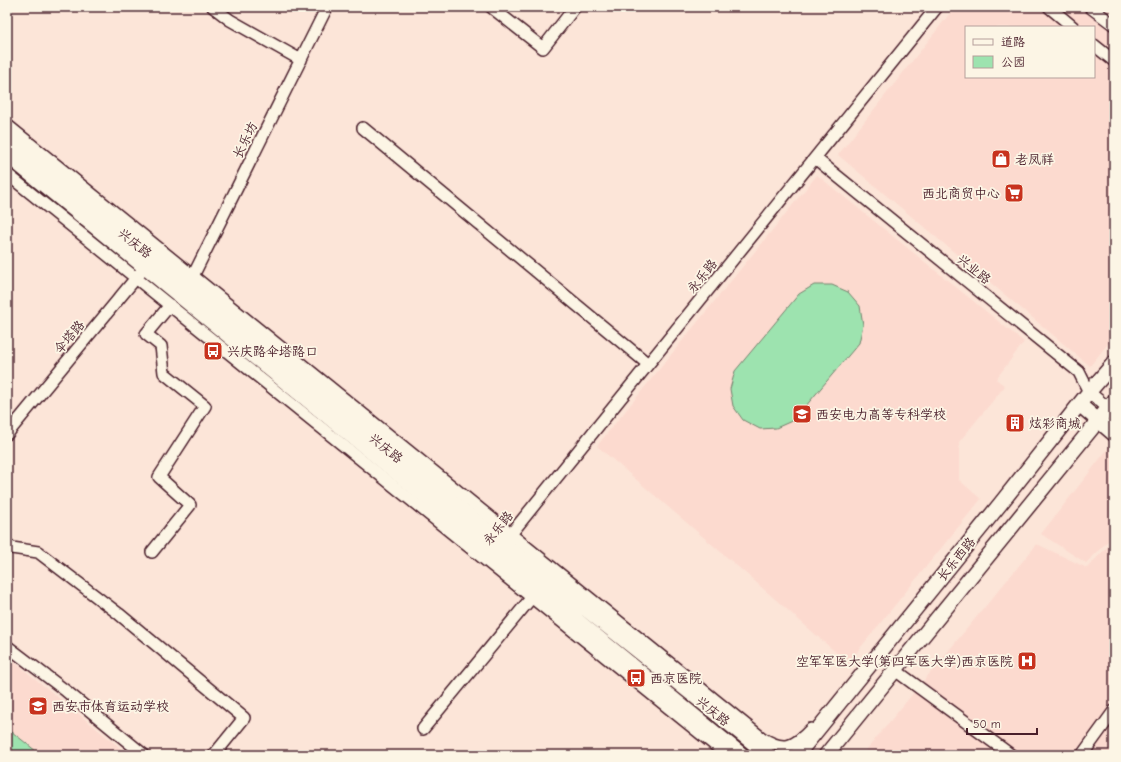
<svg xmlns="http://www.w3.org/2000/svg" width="1121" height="762" font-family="'Comic Neue','LXGW WenKai TC',sans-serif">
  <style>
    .built { fill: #fcdacf; fill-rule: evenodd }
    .green { fill: #9de3af; stroke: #74816d }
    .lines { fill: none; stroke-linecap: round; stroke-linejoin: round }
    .minor-casing { stroke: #4a1f2b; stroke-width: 14 }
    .major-casing { stroke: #4a1f2b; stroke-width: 17 }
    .minor { stroke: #fcf5e5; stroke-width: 11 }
    .major { stroke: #fcf5e5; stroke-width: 14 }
    .labels { text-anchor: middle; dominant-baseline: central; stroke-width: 3.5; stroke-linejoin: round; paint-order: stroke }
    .street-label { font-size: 13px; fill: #4a1f2b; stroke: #fcf5e5 }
    .poi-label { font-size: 13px; fill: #4a1f2b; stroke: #fcf5e5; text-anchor: start }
  </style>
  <rect width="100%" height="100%" fill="#fce5d8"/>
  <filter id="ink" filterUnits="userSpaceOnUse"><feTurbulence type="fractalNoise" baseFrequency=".025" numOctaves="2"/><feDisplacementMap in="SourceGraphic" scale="8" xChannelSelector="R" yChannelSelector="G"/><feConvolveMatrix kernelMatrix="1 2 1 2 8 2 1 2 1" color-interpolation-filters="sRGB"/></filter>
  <g filter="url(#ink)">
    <!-- built -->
    <path class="built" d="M955 7H1079L1114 34V336L1090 366 838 155ZM966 27H1094V77H966Z
      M817 175 1024 342 996 379 1005 386 959 442V480L981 499 848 663 750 577 597 446Z
      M1114 441V535L1086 563 1041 534Z
      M1114 540V755H862L1037 544 1087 568Z
      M7 656 129 755H7Z"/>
    <!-- green -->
    <path class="green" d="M814 285H832L848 292 860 306 863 325 859 343 794 420 776 428 760 429 743 420 733 406 730 389 735 371 799 294Z
      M7 728 41 755H7Z"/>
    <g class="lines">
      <!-- minor casing -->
      <g class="minor-casing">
        <path id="minor" d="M213 7 230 20 301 60
          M491 7 543 48 575 7
          M1049 7 1073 27
          M1090 7 1114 25
          M1094 45 1114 61
          M7 125 762 738C784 752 794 747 811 729
          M363 128 648 364
          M815 158 1079 372 1089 392 1108 408
          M7 174 727 755
          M190 282 327 7
          M7 434 140 273
          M506 540 937 7
          M7 544 12 548 38 552 119 614 244 718 214 755
          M152 552 190 505 159 477 205 406 164 373 161 346 146 334 170 305
          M7 646 66 691 144 755
          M895 670 1011 755
          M423 729 532 597
          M1082 755 1114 711"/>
      </g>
      <!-- major casing -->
      <g class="major-casing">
        <path id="major" d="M7 138 503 543 768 755
          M7 155 742 755
          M1080 405 1114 434
          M797 755 1001 503 1089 392 1114 363
          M826 755 1114 401"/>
      </g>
      <!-- minor -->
      <use href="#minor" class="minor"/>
      <!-- major -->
      <use href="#major" class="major"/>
    </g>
  </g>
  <!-- icons -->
  <defs>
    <g id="shop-square" transform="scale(1)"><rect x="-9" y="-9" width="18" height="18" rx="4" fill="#c8321e" stroke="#fcf5e5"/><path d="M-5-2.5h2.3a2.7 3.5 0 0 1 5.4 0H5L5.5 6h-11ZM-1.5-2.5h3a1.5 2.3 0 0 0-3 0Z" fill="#fff"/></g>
    <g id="supermarket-square" transform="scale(1)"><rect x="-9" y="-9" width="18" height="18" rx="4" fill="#c8321e" stroke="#fcf5e5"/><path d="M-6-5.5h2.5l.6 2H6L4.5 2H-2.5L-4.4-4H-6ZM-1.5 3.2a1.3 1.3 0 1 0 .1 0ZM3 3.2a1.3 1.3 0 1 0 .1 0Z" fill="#fff"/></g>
    <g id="bus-square" transform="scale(1)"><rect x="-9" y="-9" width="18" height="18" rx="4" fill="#c8321e" stroke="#fcf5e5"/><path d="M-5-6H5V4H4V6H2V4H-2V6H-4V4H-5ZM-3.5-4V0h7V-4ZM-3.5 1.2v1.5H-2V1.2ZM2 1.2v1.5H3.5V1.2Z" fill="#fff"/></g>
    <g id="university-square" transform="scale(1)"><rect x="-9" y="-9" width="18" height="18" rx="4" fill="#c8321e" stroke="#fcf5e5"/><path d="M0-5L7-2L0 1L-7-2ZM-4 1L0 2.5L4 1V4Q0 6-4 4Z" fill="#fff"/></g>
    <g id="building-square" transform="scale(1)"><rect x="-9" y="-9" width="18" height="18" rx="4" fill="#c8321e" stroke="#fcf5e5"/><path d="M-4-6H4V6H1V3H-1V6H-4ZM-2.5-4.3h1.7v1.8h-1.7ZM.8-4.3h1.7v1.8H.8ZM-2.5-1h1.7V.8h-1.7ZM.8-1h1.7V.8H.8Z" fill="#fff"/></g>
    <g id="hospital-square" transform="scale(1)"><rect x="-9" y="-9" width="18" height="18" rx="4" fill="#c8321e" stroke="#fcf5e5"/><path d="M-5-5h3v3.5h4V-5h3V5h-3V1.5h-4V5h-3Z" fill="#fff"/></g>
    <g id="school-square" transform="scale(1)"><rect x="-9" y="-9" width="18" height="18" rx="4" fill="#c8321e" stroke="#fcf5e5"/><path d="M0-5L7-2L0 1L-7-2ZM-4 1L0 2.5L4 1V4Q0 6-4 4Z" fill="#fff"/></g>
  </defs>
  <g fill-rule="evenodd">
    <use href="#shop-square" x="1001" y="159"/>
    <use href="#supermarket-square" x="1014" y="193"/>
    <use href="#bus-square" x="213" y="351"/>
    <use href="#university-square" x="802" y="414"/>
    <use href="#building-square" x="1015" y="423"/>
    <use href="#hospital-square" x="1027" y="661"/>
    <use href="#bus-square" x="636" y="678"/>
    <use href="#school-square" x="38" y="706"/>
  </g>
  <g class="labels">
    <!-- street labels -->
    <g class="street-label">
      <text transform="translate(245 140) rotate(-64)">长乐坊</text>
      <text transform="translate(135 243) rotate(39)">兴庆路</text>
      <text transform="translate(974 269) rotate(39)">兴业路</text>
      <text transform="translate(702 276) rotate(-51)">永乐路</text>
      <text transform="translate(69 337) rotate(-50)">伞塔路</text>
      <text transform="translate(386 448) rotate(39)">兴庆路</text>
      <text transform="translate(498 528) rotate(-51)">永乐路</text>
      <text transform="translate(956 559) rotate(-51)">长乐西路</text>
      <text transform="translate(713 711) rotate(39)">兴庆路</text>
    </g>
    <!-- poi labels -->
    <g class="poi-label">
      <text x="1015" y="159">老凤祥</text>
      <text x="1000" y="193" text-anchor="end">西北商贸中心</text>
      <text x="227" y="351">兴庆路伞塔路口</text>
      <text x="816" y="414">西安电力高等专科学校</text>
      <text x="1029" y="423">炫彩商城</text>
      <text x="1013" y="661" text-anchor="end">空军军医大学(第四军医大学)西京医院</text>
      <text x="650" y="678">西京医院</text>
      <text x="52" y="706">西安市体育运动学校</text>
    </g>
  </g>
  <!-- margin -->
  <rect width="1121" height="762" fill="none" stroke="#fcf5e5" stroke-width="24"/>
  <rect x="12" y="12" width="1097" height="738" fill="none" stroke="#4a1f2b" stroke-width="1.5" filter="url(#ink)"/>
  <!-- legend -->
  <rect x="965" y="26" width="130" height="52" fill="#fcf5e5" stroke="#b59f9b"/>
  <rect x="973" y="39" width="20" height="6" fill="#fcf5e5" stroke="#b59f9b"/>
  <text x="1001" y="46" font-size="12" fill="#4a1f2b">道路</text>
  <rect x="973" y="56" width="20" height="12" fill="#9de3af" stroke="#b59f9b"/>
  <text x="1001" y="66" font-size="12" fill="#4a1f2b">公园</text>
  <!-- scale -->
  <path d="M967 728v6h70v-6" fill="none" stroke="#4a1f2b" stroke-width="2"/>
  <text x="973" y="728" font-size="12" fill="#4a1f2b" stroke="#fcf5e5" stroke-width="3" paint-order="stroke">50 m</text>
</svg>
